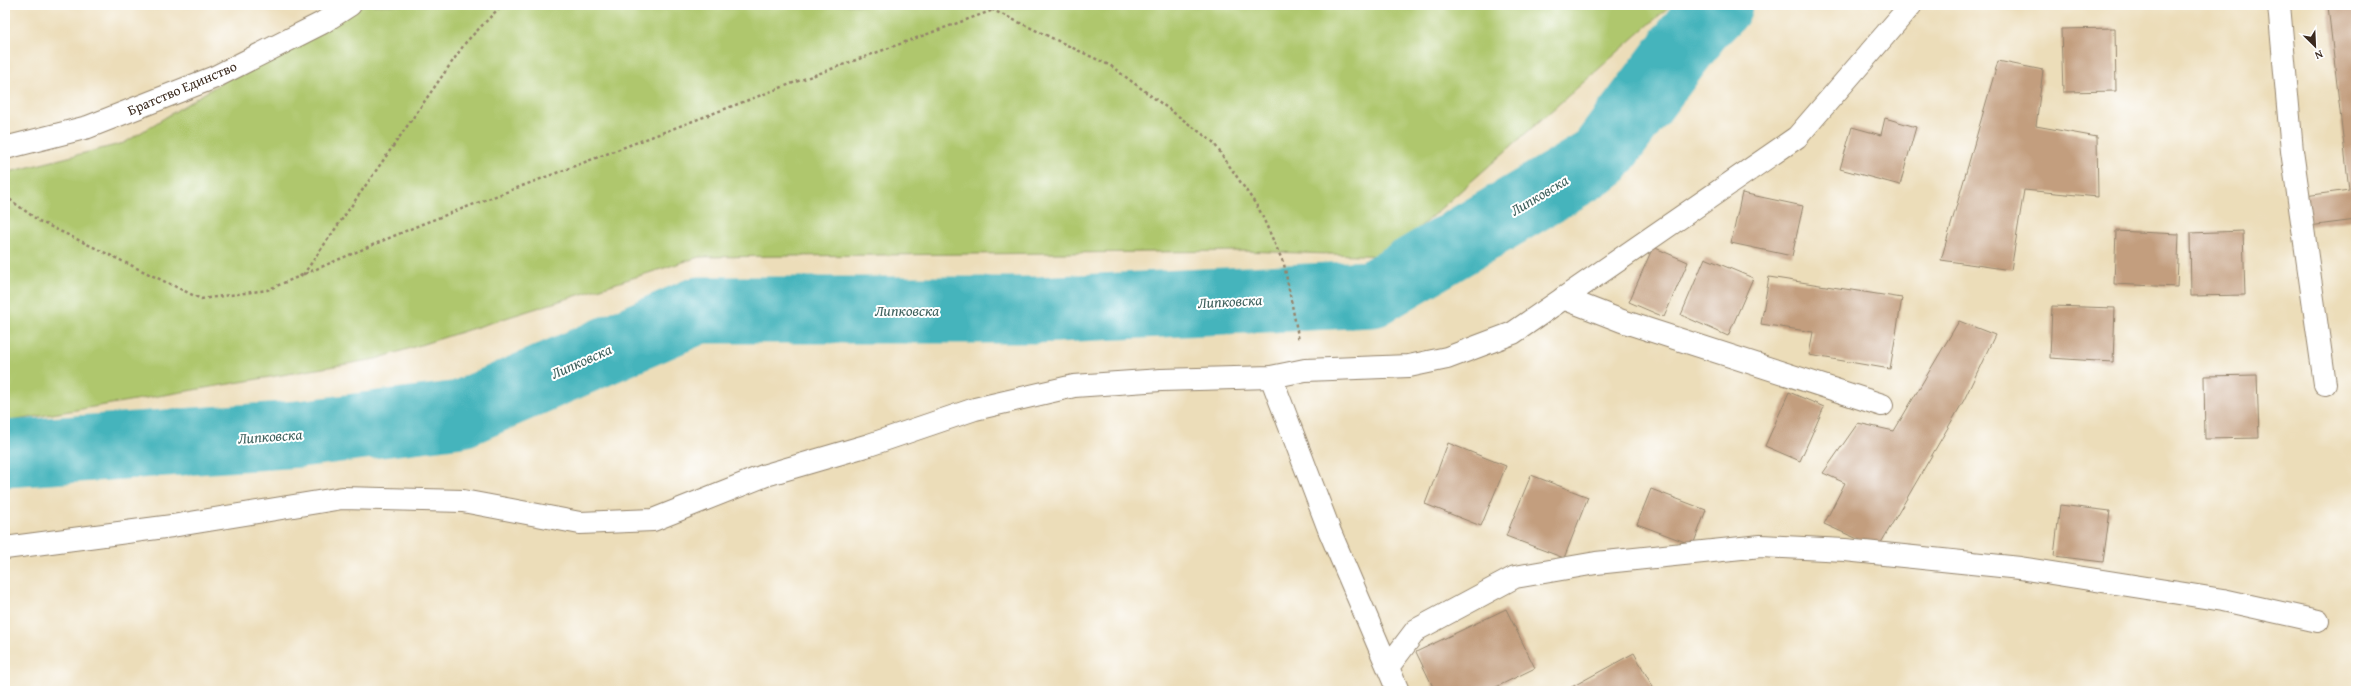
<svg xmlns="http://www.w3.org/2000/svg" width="2361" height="696" font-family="'Gentium Book Plus',serif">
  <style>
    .green { fill: #afc76d; stroke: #757846 }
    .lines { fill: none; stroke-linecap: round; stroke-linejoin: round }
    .river { stroke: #44b4bc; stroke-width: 67 }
    .building { fill: #c39e7e }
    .street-casing { stroke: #94846c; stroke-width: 24 }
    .path { stroke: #94846c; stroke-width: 2.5; stroke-dasharray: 3 3; stroke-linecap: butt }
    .street { stroke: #fff; stroke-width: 22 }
    .labels { text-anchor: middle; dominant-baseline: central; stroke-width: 4; stroke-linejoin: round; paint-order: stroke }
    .street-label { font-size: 14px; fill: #3b2a1e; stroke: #fff }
    .water-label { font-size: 15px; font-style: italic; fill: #3f615d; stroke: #fff }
  </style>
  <rect width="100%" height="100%" fill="#fff"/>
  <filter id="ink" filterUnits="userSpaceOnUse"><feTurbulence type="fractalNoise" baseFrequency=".025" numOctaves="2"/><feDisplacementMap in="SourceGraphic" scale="8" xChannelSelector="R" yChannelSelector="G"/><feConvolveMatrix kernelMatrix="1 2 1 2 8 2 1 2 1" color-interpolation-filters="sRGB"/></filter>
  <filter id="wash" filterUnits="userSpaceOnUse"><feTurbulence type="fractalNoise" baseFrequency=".012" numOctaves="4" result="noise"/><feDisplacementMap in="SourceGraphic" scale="16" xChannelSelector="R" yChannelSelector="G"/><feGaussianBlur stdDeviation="0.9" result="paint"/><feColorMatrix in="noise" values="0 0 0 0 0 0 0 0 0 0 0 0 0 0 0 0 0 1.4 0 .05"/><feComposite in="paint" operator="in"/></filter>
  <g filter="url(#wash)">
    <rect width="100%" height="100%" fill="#ecddb9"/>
    <!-- green -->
    <path class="green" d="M347 5H1671L1387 256 1243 251 699 257 376 359 5 422V173L124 143Z"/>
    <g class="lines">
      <!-- river -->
      <path class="river" d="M5 454 299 434 461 414 699 310H1036L1372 294 1598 160 1699 25 1719 5"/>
    </g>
    <g id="blocks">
      <!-- building -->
      <path class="building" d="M2356 5V220L2309 226 2305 196 2349 190 2328 6Z
        M2115 28 2116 91 2063 92 2061 29Z
        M1998 61 2043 70 2036 126 2097 137 2098 197 2024 190 2011 270 1941 260Z
        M1885 118 1916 127 1900 185 1840 169 1852 127 1881 135Z
        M1742 193 1803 206 1792 256 1731 243Z
        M2116 231 2179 234 2177 287 2114 284Z
        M2243 231 2245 295 2191 296 2190 233Z
        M1653 247 1688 262 1664 317 1629 302Z
        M1705 258 1753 278 1728 336 1681 315Z
        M1769 277 1902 298 1890 369 1809 355 1813 332 1761 324Z
        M2052 306 2115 308 2113 362 2050 358Z
        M1959 321 1995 335 1964 400 1878 548 1824 524 1845 483 1823 473 1858 423 1894 431Z
        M2257 375 2259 438 2205 439 2204 376Z
        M1789 392 1824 407 1800 461 1765 446Z
        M1448 443 1506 466 1481 526 1425 504Z
        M1531 475 1588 497 1564 558 1506 536Z
        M1651 489 1706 510 1693 545 1637 524Z
        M2060 505 2110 511 2103 562 2054 556Z
        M1506 609 1535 668 1488 691H1435L1416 652Z
        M1634 653 1655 691H1569L1568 689Z"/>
    </g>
  </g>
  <g filter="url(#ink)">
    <use href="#blocks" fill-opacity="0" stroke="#94846c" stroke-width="1"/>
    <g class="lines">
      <!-- street casing -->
      <g class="street-casing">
        <path id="street" d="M2279 5 2292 151 2325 384
          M5 148 88 127 215 77 322 23 350 5
          M1563 298 1622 321 1882 405
          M1271 377 1330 532 1398 691
          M5 548 172 526 342 498 463 501 580 523 653 520 766 475 869 445 975 409 1074 386 1161 380 1271 377 1305 370 1409 366 1447 358 1513 333 1797 137 1911 5
          M1388 667 1416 630 1515 577 1596 563 1761 546 1845 550 2020 568 2223 600 2318 621"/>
      </g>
      <!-- path -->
      <path class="path" d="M987 5 993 10 1111 66 1213 142 1259 209 1284 264 1299 341
        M5 196 39 221 201 299 267 290 422 224 801 80 1007 5
        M303 275 466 42 502 5"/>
      <!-- street -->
      <use href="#street" class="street"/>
    </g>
  </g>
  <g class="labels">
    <!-- street labels -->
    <g class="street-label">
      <text transform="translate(182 88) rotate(-23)">Братство Единство</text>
    </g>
    <!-- water labels -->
    <g class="water-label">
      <text transform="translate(1539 195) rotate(-31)">Липковска</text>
      <text transform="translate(1230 301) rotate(-3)">Липковска</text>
      <text x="907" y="310">Липковска</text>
      <text transform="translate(581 361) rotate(-24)">Липковска</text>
      <text transform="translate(270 436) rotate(-4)">Липковска</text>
    </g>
  </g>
  <!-- margin -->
  <rect width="2361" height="696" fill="none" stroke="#fff" stroke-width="20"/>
  <!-- north arrow -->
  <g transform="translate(2315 46) rotate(156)" stroke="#ffffff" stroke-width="3" paint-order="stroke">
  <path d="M0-3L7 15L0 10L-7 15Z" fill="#3b2a1e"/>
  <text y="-6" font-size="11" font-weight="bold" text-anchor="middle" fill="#3b2a1e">N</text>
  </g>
</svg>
